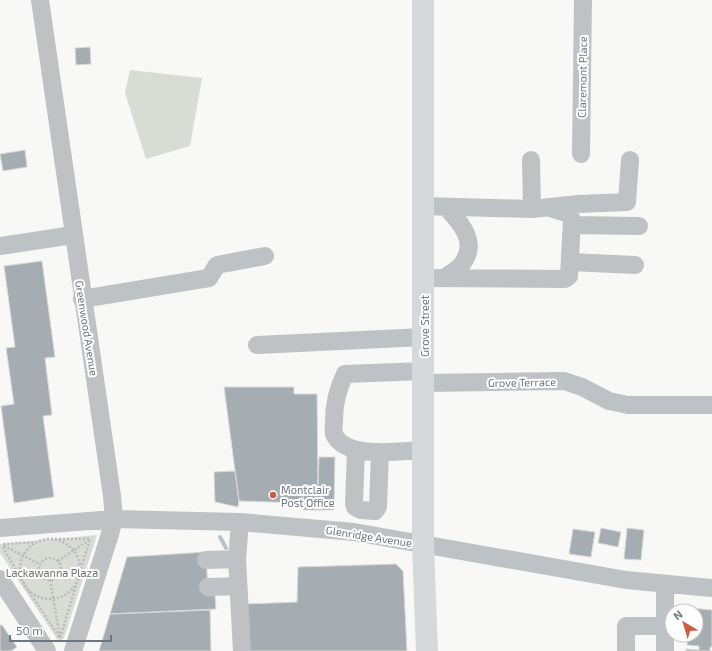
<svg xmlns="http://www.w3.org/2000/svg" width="712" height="651" font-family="'Exo 2',sans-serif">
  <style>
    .green { fill: #d8dcd5 }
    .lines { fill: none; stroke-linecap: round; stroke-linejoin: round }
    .stream { stroke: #b9c2c6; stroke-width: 4 }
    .building { fill: #a6adb2; stroke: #dadad8 }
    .path { stroke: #b8bbbe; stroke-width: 2.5; stroke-dasharray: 2 2; stroke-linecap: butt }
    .minor { stroke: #bec2c5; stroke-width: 18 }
    .major { stroke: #d5d9dc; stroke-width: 22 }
    .poi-dot { fill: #cd5f40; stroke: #fff; stroke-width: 1.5 }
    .labels { text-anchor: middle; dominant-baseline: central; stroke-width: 4; stroke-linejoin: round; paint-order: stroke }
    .street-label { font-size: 11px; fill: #6b7883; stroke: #fff }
    .poi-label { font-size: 11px; fill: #6b7883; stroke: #fff; text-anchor: start }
    .park-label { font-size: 11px; fill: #687665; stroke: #fff }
  </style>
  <rect width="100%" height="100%" fill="#f8f8f6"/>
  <!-- green -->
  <path class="green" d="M130 70 202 78 190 146 146 159 125 93Z
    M97 535 64 638 59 642 0 553V544Z"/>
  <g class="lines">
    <!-- stream -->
    <path class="stream" d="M220 537 226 548"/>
  </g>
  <!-- building -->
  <path class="building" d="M90 47 91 64 76 65 75 48Z
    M25 150 27 167 3 171 0 154Z
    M42 261 55 357 45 358 52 415 43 416 54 497 14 503 1 406 14 404 6 348 15 347 4 266Z
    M224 387H294V394H317L318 486 304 485 303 503 239 501Z
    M319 457H335L334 510H303L304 485 318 486Z
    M235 471 239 501 238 507 215 502 214 472Z
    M601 528 621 532 618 547 598 543Z
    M627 528 644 530 641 560 624 559Z
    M573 529 595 532 591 557 569 554Z
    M206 552 208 596 215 595 216 609 110 614 127 557Z
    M396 564 403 571 407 651H249L246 604 297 602 298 567Z
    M691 608 712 610V647H710V651H712H686V649L699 650V646L687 645 688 635H696V624H702V620L696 619V611H690Z
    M210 610 211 651H99L110 614Z
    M0 625H2L17 647 11 651H0Z"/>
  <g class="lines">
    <!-- path -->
    <path class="path" d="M47 539H90L60 638 24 584 4 549V544L37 542Z
      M20 569a30 30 0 1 1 60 0a30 30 0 1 1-60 0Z
      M4 546 40 564
      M39 569a11 11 0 1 1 22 0a11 11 0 1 1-22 0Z
      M58 561 89 540
      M50 580 60 637"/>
    <!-- minor -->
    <path class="minor" d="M40 0 112 496 114 519 110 534 73 651
      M581 154 583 0
      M531 160 532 209
      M423 206 532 209 578 204 627 202 630 160
      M572 225 639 226
      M0 246 73 235
      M570 262 635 265
      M423 278 565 279 569 276 572 220 569 214 550 208
      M444 278C449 274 457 270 461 265 479 244 462 224 447 208
      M82 299 209 278 217 265 265 256
      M257 345 424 337
      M424 371 345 374C337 390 334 404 334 421 334 425 333 430 334 434 345 460 401 451 424 450
      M424 383 564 381 582 387 609 401 628 405H712
      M356 450 354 503 355 507 361 510 375 511 378 507 380 452
      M240 522 237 559 242 651
      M0 528 114 519 240 522 354 532 626 580 712 588
      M206 560 237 559
      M0 579 47 651
      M208 587 238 586
      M626 651V626H665
      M665 651V585"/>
    <!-- major -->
    <path class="major" d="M423 0V545L427 651"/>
  </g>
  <!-- markers -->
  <circle class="poi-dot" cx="273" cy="495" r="4"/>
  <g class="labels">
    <!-- street labels -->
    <g class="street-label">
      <text transform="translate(582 77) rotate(-89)">Claremont Place</text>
      <text transform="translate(424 326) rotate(-90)">Grove Street</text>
      <text transform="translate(87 328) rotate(81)">Greenwood Avenue</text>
      <text transform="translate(522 382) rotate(-1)">Grove Terrace</text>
      <text transform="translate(369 536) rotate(9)">Glenridge Avenue</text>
    </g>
    <!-- poi labels -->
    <g class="poi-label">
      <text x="281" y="489">Montclair<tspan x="281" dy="13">Post Office</tspan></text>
    </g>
    <!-- park labels -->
    <g class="park-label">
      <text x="52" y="572">Lackawanna Plaza</text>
    </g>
  </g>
  <!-- north arrow -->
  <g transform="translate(684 623) rotate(322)"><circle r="19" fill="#ffffff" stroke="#c4c9cd"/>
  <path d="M0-3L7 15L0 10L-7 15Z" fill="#cd5f40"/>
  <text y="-6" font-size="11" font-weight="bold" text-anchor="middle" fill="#6b7883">N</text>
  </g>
  <!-- scale -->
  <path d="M10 635v6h101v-6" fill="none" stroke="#6b7883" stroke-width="2"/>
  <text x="16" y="635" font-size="12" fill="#6b7883" stroke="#ffffff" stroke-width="3" paint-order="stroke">50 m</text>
</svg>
